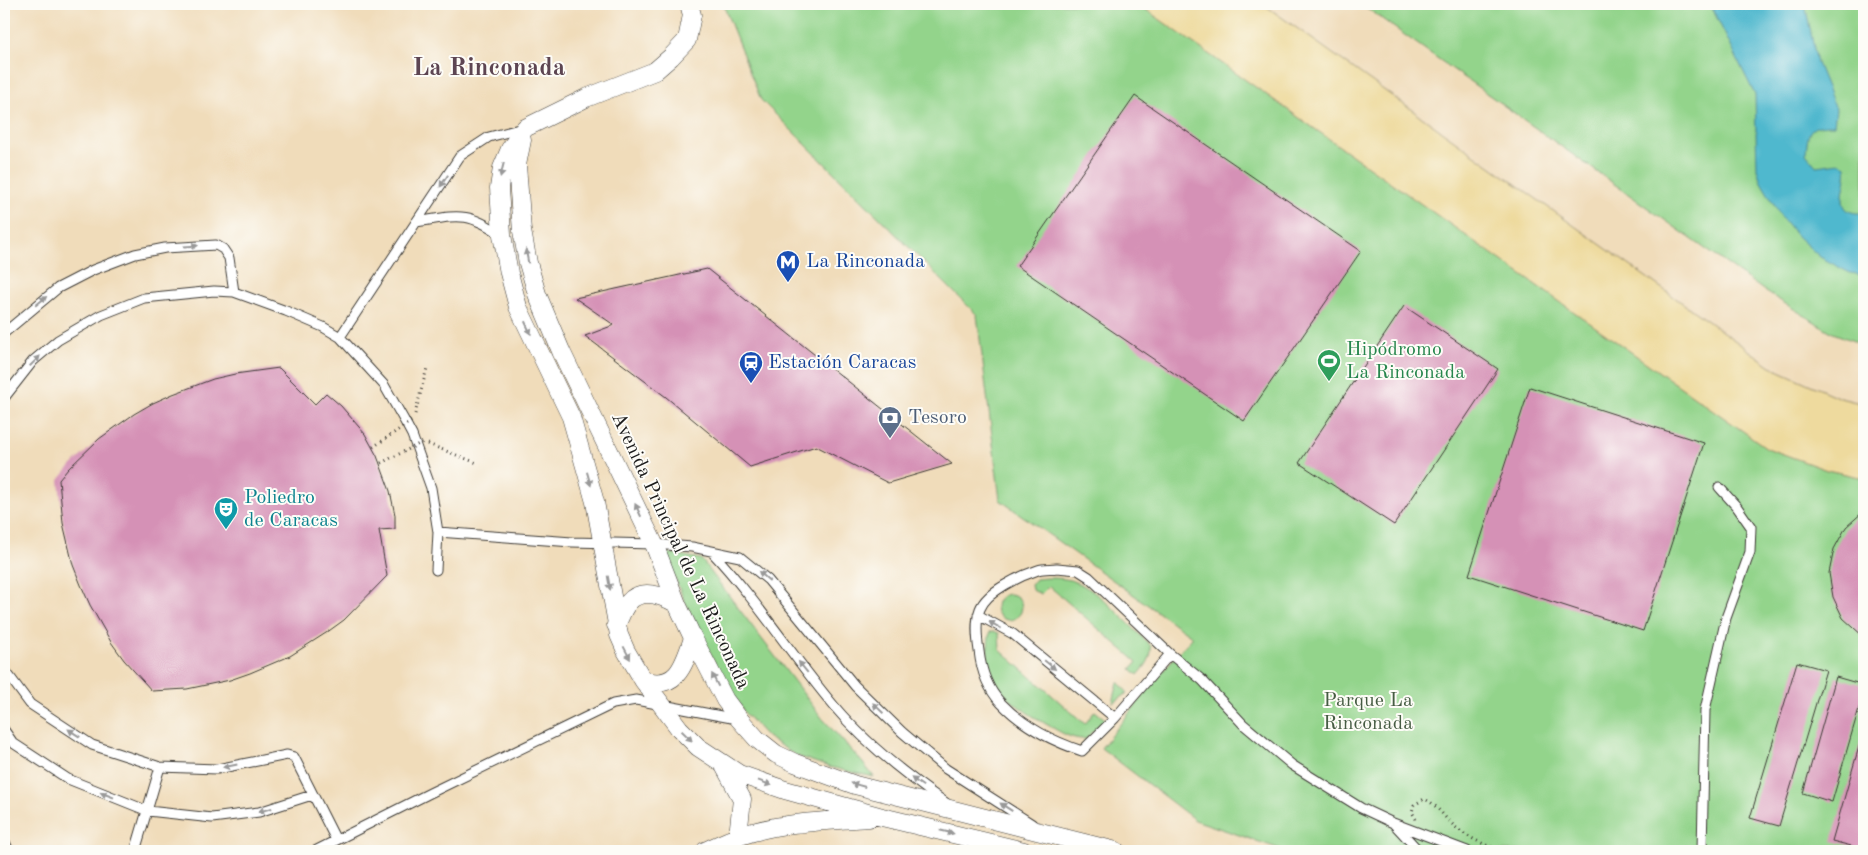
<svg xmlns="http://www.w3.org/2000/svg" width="1868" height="855" font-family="'Old Standard TT',serif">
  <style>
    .green { fill: #93d48b; stroke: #587854 }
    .sand { fill: #eeda9e; stroke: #857b5d }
    .water { fill: #50b8ce; stroke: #366a75 }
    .building { fill: #d591b6 }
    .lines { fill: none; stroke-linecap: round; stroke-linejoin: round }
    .lane-casing { stroke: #3c3934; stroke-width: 11 }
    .street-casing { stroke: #3c3934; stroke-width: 19 }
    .path { stroke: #3c3934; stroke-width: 3; stroke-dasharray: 1 4; stroke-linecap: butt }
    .lane { stroke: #fff; stroke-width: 9 }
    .street { stroke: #fff; stroke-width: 18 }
    .path-bridge { stroke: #3c3934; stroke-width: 3; stroke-dasharray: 1 4; stroke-linecap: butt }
    .oneway { fill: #999 }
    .labels { text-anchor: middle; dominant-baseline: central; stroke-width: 4; stroke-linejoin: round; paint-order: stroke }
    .transit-label { font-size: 20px; fill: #164399; stroke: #fdfcf7; text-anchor: start }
    .leisure-label { font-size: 20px; fill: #27864d; stroke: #fdfcf7; text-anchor: start }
    .service-label { font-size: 20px; fill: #4e5e75; stroke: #fdfcf7; text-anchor: start }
    .culture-label { font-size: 20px; fill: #0d838f; stroke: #fdfcf7; text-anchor: start }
    .street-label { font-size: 20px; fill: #1c1c1c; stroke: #fdfcf7 }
    .park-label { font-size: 20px; fill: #465c43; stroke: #fdfcf7 }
    .district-label { font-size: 25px; font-weight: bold; fill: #5d4552; stroke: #fdfcf7 }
  </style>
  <rect width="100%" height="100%" fill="#fdfcf7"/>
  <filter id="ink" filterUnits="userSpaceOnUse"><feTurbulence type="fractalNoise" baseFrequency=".02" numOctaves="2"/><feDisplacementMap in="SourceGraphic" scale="10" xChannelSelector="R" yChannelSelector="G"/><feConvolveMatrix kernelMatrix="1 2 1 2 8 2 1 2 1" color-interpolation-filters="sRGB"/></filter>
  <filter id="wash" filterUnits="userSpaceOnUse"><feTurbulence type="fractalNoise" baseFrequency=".0096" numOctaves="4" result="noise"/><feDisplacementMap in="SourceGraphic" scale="20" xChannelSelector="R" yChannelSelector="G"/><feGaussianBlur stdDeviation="1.12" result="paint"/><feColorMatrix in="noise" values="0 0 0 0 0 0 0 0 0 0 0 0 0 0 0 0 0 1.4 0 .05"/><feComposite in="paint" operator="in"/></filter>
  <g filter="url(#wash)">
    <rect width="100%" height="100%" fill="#f0dcba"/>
    <!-- green -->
    <path class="green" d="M723 4H1138L1767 448 1827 470 1864 478V851H1286L1195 820 1101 748 1177 654 1193 637 1000 500 977 315 761 100Z
      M1361 4H1864V345L1833 333 1766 292Z
      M664 552 701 559 822 718 862 762 874 777 829 767 797 756 767 737 744 712 715 663 684 600Z
      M1046 578C1055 578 1065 578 1073 581 1099 589 1131 627 1151 646 1152 658 1146 666 1138 675L1131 669 1137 662 1049 586 1041 594 1032 590 1031 585 1036 579Z
      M996 607a13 13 0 1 1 26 0a13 13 0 1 1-26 0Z
      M993 631 999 633 1000 650 1085 724 1095 711 1105 719 1086 739C1071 740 1059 731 1046 724 1008 702 979 681 990 632Z
      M1118 682 1128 693 1113 703Z"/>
    <!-- sand -->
    <path class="sand" d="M1138 4H1263L1775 369 1840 398 1864 404V478L1827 470 1767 448Z"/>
    <!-- water -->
    <path class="water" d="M1710 4H1805L1817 63 1836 109 1834 125C1808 125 1808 130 1806 154L1816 166 1839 163 1846 166C1850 183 1828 216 1864 213V275L1850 273 1820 257 1798 237 1782 218 1761 182 1757 169 1755 95Z"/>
    <g id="blocks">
      <!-- building -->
      <path class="building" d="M1135 96 1361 251 1244 421 1017 266Z
        M707 269 952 464 888 483 816 446 750 467 666 397 585 336 614 325 575 298Z
        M1404 306 1498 369 1394 525 1299 463Z
        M279 368 315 404 326 393 341 406 365 434 377 456 390 491 395 515V529L379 530 387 576 344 620 326 633 290 656 250 673 230 680 187 689 152 691 124 660 111 642 90 605 81 585 73 565 63 523 59 480 68 469 99 439 134 414 153 403 173 394 213 379 235 374Z
        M1530 387 1704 443 1643 631 1469 575Z
        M1864 511V637L1843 618 1833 597 1829 573 1834 549 1846 527Z
        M1797 662 1826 670 1779 826 1750 818Z
        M1836 677 1864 685V691L1832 802 1803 793Z
        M1864 729V845L1863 849 1832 841Z"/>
    </g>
  </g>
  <g filter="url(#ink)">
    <use href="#blocks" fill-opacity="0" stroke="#3c3934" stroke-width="1"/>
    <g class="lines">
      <!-- lane casing -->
      <g class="lane-casing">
        <path id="lane" d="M416 222C457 216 466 210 502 235
          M4 333 58 288 93 270 135 254 165 248 216 245 223 249 229 258 234 292
          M340 337 460 156 489 137 523 128
          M4 398 33 361 58 340 101 315 144 298 214 291 234 292 286 311 323 327 340 337 384 385 404 420 412 435 431 488 438 532 436 570
          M438 532 572 542 654 544 692 547 740 557 768 580 855 686 902 732 946 769 1032 824
          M711 551C756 599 792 656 834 706 865 743 907 776 946 803
          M1057 568 1078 570 1089 577 1170 654 1115 718 1082 751C1052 741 1023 726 1001 703 988 689 981 669 979 651 977 638 975 622 980 609 987 591 1020 576 1038 570 1044 568 1051 569 1057 568Z
          M978 615 1013 634 1115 718
          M1170 654 1202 680 1243 724 1292 765 1361 808 1393 823 1467 851
          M4 669 30 704 92 745 160 767 217 769 287 755 294 757 336 840
          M4 730 13 743 68 779 148 811 212 818 259 812 312 795
          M1394 824 1419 851
          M4 840 9 851
          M136 848 160 767
          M315 851 430 793 613 704 636 700 737 719
          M1702 851 1705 710 1726 618 1750 552 1751 527 1737 507 1719 487"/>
      </g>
      <!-- street casing -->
      <g class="street-casing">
        <path id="street" d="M689 4 692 15 687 40 671 57 655 71 586 98 525 128 510 149 502 168 499 188 502 235 509 273 518 307 571 417 595 502 619 635 626 651 643 680 679 728 698 747 739 774 785 790 882 817 1024 851
          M522 140 517 165 522 231 528 263 537 294 561 351 654 544 677 604 693 638 725 700 740 720 757 739 776 754 795 763 855 785 1116 851
          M616 625C620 618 623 608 628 603 641 587 663 596 677 604
          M643 680C677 691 684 665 693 638
          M723 764 742 799 738 836
          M705 851C716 846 728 840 740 836 781 822 826 821 869 818"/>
      </g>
      <!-- path -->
      <path class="path" d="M415 414 427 368
        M428 444 477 463
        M1416 819 1412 812 1414 805 1424 799C1437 804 1442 815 1451 823 1465 837 1486 846 1504 851
        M1717 851H1718"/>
      <!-- lane -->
      <use href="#lane" class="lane"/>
      <!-- street -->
      <use href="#street" class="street"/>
      <!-- path-bridge -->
      <path class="path-bridge" d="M373 447 413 420
        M381 463 425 441"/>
    </g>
    <!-- one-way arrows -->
    <defs><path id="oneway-solid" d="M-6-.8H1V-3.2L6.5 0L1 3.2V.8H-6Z" transform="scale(1.25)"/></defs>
    <g class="oneway">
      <use href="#oneway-solid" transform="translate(502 170) rotate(104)"/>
      <use href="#oneway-solid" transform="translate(444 181) rotate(123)"/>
      <use href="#oneway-solid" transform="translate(191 246) rotate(-3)"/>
      <use href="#oneway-solid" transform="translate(527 256) rotate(-101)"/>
      <use href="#oneway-solid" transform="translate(41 301) rotate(-39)"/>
      <use href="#oneway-solid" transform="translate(528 328) rotate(65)"/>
      <use href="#oneway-solid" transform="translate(35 361) rotate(-45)"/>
      <use href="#oneway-solid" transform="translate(589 479) rotate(74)"/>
      <use href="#oneway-solid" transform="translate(638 510) rotate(-115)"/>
      <use href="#oneway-solid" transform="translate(764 576) rotate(-139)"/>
      <use href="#oneway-solid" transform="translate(609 583) rotate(80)"/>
      <use href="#oneway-solid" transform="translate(995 625) rotate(-151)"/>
      <use href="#oneway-solid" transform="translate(627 653) rotate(62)"/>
      <use href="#oneway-solid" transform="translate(1050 665) rotate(39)"/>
      <use href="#oneway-solid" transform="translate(803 667) rotate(-129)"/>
      <use href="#oneway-solid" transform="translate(715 680) rotate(-117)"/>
      <use href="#oneway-solid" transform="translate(878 708) rotate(-136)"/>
      <use href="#oneway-solid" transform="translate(74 733) rotate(-147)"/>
      <use href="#oneway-solid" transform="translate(687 736) rotate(44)"/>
      <use href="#oneway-solid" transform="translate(230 766) rotate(169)"/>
      <use href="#oneway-solid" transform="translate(917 782) rotate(-145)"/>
      <use href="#oneway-solid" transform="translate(765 783) rotate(20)"/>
      <use href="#oneway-solid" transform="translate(858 785) rotate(-164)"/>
      <use href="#oneway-solid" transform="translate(107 795) rotate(-159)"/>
      <use href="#oneway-solid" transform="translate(1006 807) rotate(-147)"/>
      <use href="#oneway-solid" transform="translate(265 810) rotate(164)"/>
      <use href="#oneway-solid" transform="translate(947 832) rotate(14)"/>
    </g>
  </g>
  <!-- icons -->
  <defs>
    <g id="metro-pin" transform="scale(1.25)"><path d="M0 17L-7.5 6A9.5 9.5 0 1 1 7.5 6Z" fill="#1a4fb4" stroke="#fdfcf7"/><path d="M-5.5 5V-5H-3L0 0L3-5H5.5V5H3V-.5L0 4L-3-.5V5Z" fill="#fff"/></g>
    <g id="stadium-pin" transform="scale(1.25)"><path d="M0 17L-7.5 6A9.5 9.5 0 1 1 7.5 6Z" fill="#2e9e5b" stroke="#fdfcf7"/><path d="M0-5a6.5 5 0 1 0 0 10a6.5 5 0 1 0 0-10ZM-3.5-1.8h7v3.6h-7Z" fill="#fff"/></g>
    <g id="station-pin" transform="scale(1.25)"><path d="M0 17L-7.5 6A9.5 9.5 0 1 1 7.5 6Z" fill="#1a4fb4" stroke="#fdfcf7"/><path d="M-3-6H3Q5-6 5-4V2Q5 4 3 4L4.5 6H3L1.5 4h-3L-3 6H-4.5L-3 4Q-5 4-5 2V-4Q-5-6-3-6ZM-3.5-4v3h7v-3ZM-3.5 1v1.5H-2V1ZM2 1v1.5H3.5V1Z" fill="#fff"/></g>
    <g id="bank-pin" transform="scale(1.25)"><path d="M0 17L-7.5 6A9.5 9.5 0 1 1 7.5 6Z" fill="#5c6f8a" stroke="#fdfcf7"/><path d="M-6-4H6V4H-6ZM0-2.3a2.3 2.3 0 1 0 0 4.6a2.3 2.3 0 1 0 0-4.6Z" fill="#fff"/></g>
    <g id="theatre-pin" transform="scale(1.25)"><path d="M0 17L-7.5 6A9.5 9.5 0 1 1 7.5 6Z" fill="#0f9aa8" stroke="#fdfcf7"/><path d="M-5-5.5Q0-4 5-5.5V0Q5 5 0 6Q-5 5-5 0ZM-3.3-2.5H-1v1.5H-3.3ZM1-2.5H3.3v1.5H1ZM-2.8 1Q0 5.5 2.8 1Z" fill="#fff"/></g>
  </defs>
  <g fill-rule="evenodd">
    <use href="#metro-pin" x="788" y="262"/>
    <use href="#stadium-pin" x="1329" y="361"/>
    <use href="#station-pin" x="751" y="363"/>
    <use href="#bank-pin" x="890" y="418"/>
    <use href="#theatre-pin" x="226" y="509"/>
  </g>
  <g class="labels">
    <!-- transit labels -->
    <g class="transit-label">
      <text x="806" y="262">La Rinconada</text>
      <text x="768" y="363">Estación Caracas</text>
    </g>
    <!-- leisure labels -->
    <g class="leisure-label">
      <text x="1346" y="350">Hipódromo<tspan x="1346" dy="23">La Rinconada</tspan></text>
    </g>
    <!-- service labels -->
    <g class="service-label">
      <text x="908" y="418">Tesoro</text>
    </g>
    <!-- culture labels -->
    <g class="culture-label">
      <text x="244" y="498">Poliedro<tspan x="244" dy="23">de Caracas</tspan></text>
    </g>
    <!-- street labels -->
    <g class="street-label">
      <text transform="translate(680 551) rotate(65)">Avenida Principal de La Rinconada</text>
    </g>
    <!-- park labels -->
    <g class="park-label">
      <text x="1368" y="701">Parque La<tspan x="1368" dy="23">Rinconada</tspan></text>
    </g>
    <!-- district labels -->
    <g class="district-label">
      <text x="489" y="68">La Rinconada</text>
    </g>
  </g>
  <!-- margin -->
  <rect width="1868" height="855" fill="none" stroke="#fdfcf7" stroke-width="20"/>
</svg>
